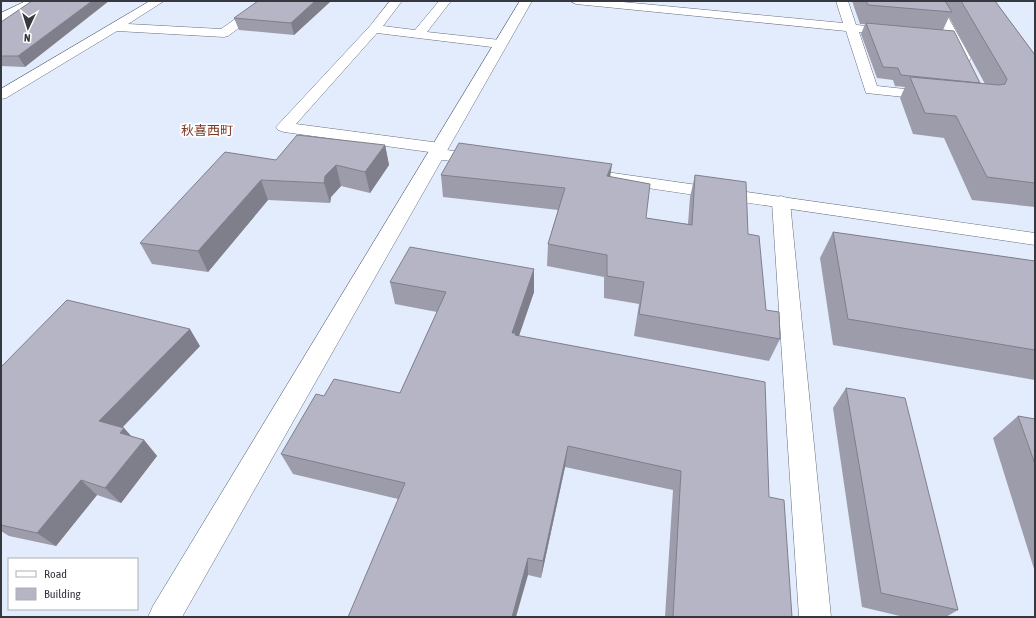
<svg xmlns="http://www.w3.org/2000/svg" width="1036" height="618" font-family="'Asap Condensed','Noto Sans JP',sans-serif">
  <style>
    .lines { fill: none; stroke-linecap: round; stroke-linejoin: round }
    .minor-casing { stroke: #666e7d; stroke-width: 1 }
    .tertiary-casing { stroke: #666e7d; stroke-width: 1 }
    .minor { fill: #fff; fill-rule: evenodd }
    .tertiary { fill: #fff; fill-rule: evenodd }
    .wall { fill: #9d9caa; fill-rule: evenodd }
    .shaded-wall { fill: #7f7f8b }
    .building { fill: #b6b5c6; stroke: #7f7f8b }
    .labels { text-anchor: middle; dominant-baseline: central; stroke-width: 3.5; stroke-linejoin: round; paint-order: stroke }
    .far-quarter-label { font-size: 13px; fill: #7b3823; stroke: #fff }
  </style>
  <rect width="100%" height="100%" fill="#e3ecfd"/>
  <g class="lines">
    <!-- minor casing -->
    <g class="minor-casing">
      <path id="minor" d="M26 1H41L1 22V13Z
        M150 1H164L128 24 221 29 261 1H275L228 36 224 37 117 31 6 98 1 99V89Z
        M390 1H402L383 26 415 30 439 1H451L427 32 500 40 507 44 500 48 377 33 296 124 440 143 446 144 448 148 447 150 486 156 488 160 486 164 480 165 436 159 430 158 428 154 429 152 284 132 278 130 276 127 370 26Z
        M570 1H612L843 23 836 1H848L856 25 893 28 899 32 893 36 859 32 877 86 933 92 938 93 940 96 938 99 933 100 866 93 846 31 576 4Z
        M927 1H939L971 58 969 61H959Z
        M606 172 1035 233V245L600 181 597 177 600 173Z"/>
    </g>
    <!-- tertiary casing -->
    <g class="tertiary-casing">
      <path id="tertiary" d="M520 1H532L182 617H148L153 606Z
        M781 196 787 198 790 202 831 617H799L772 202 775 198Z"/>
    </g>
    <!-- minor -->
    <use href="#minor" class="minor"/>
    <!-- tertiary -->
    <use href="#tertiary" class="tertiary"/>
  </g>
  <!-- wall -->
  <path class="wall" d="M331 1 294 35 239 30 234 18Z
    M852 1H995L1035 55V207L972 200 944 138 913 134 900 98 905 87 895 86 893 80 877 78 861 34 865 24H860ZM949 17 985 84 980 83 943 30Z
    M1 22 25 67 1 66Z
    M385 145 389 165 370 193 341 186 331 197 330 203 268 200 208 272 152 264 140 243 276 160Z
    M441 175 611 177 646 218 688 224 690 197 695 175 748 234 766 310 780 339 769 361 634 336 639 304 604 298V277L547 266 548 244 558 210 443 197Z
    M833 232 1035 261V380L833 345 820 258Z
    M534 269V292L519 336 769 497 792 617H665L673 490 565 467 541 578 528 575 398 499 293 474 281 454 400 393 437 312 395 304 390 282Z
    M200 346 122 428H124L131 436 144 440 157 456 121 503 97 495 56 546 9 536 1 531V367Z
    M846 388 958 610 946 617H904L862 607 833 408Z
    M1018 416 1035 419V572L993 438Z"/>
  <!-- shaded-wall -->
  <path class="shaded-wall" d="M92 1H109L25 67 18 56Z
    M315 1H331L294 35 291 23Z
    M385 145 389 165 370 193 365 172Z
    M612 164 609 185 607 176Z
    M336 165 341 186 331 197 330 203 324 183 325 176Z
    M261 180 268 200 208 272 198 251Z
    M534 269V292L516 344 512 333Z
    M190 329 200 346 113 437 99 421Z
    M124 428 138 444 120 433Z
    M144 440 157 456 121 503 105 488Z
    M568 446 565 467 541 578 543 561Z
    M81 480 97 495 56 546 37 533Z
    M528 558V575L516 617H512Z"/>
  <!-- building -->
  <path class="building" d="M32 1H92L18 56H1V22Z
    M258 1H315L291 23 234 18Z
    M866 1H945L952 12 868 5Z
    M961 1H995L1035 55V183L987 177 956 116 925 113 910 77 999 85 1005 84 1007 79Z
    M866 23 954 31 980 83 901 75 898 68 883 67Z
    M297 135 385 145 365 172 336 165 325 176 324 183 261 180 198 251 140 243 225 152 276 160Z
    M459 143 612 164 607 176 650 184 646 218 692 225 695 175 746 182 748 234 759 236 766 310 779 312 780 339 639 314 644 282 607 276V255L548 244 565 188 441 175Z
    M833 232 1035 261V350L848 319Z
    M410 247 534 269 512 333H516L515 335 765 382 769 497 784 500 792 617H673L681 471 568 446 543 561 528 558 512 617H348L405 483 281 454 316 394 324 396 334 379 400 393 446 292 390 282Z
    M67 300 190 329 99 421 124 428 120 433 144 440 105 488 81 480 37 533 1 525V367Z
    M846 388 905 398 958 610 881 593Z
    M1018 416 1035 419V464Z"/>
  <g class="labels">
    <!-- far-quarter labels -->
    <g class="far-quarter-label">
      <text x="207" y="130">秋喜西町</text>
    </g>
  </g>
  <!-- border -->
  <rect width="1036" height="618" fill="none" stroke="#35383f" stroke-width="4"/>
  <!-- legend -->
  <rect x="8" y="558" width="130" height="52" fill="#ffffff" stroke="#aeafb2"/>
  <rect x="16" y="571" width="20" height="6" fill="#ffffff" stroke="#aeafb2"/>
  <text x="44" y="578" font-size="12" fill="#35383f">Road</text>
  <rect x="16" y="588" width="20" height="12" fill="#b6b5c6" stroke="#aeafb2"/>
  <text x="44" y="598" font-size="12" fill="#35383f">Building</text>
  <!-- north arrow -->
  <g transform="translate(28 28) rotate(184)" stroke="#ffffff" stroke-width="3" paint-order="stroke">
  <path d="M0-3L7 15L0 10L-7 15Z" fill="#35383f"/>
  <text y="-6" font-size="11" font-weight="bold" text-anchor="middle" fill="#35383f">N</text>
  </g>
</svg>
